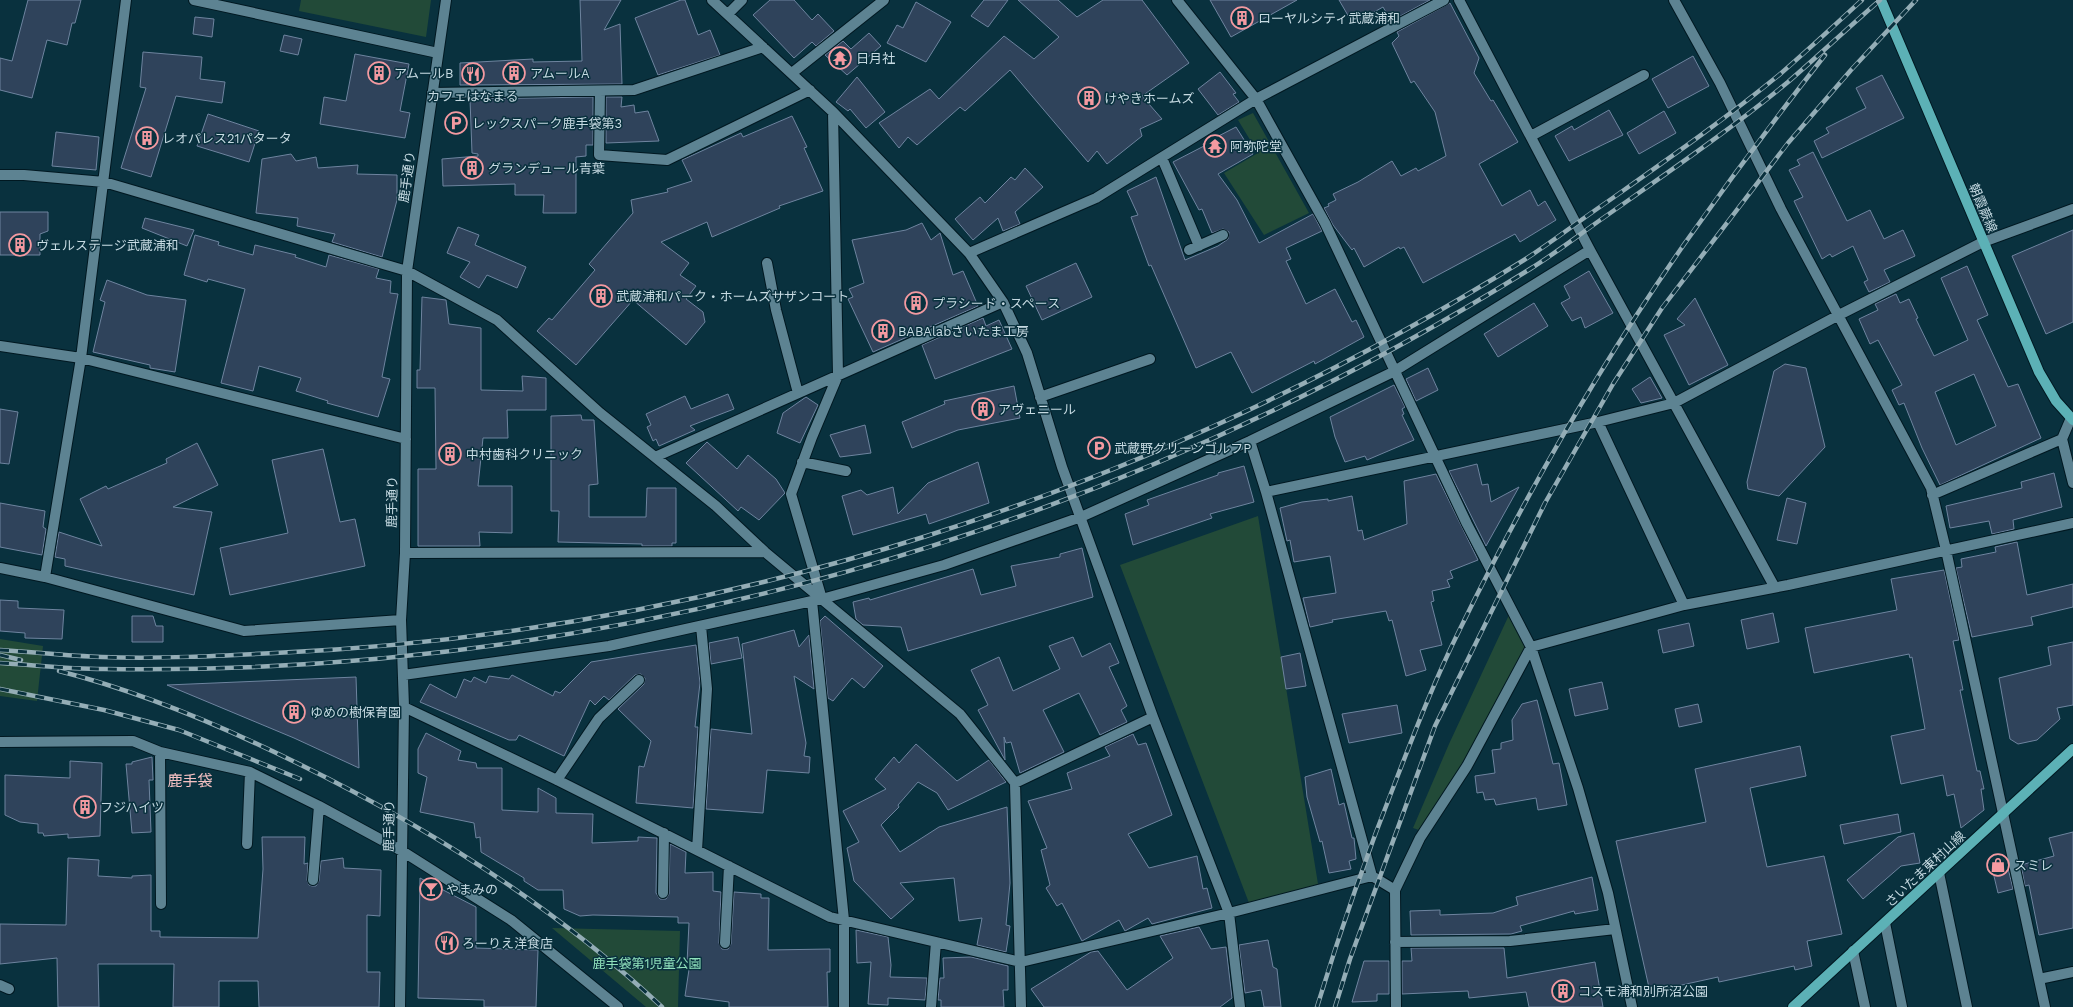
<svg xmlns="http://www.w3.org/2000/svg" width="2073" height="1007" font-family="'Work Sans','Noto Sans JP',sans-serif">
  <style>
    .green { fill: #224a38 }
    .building { fill: #2f435b; stroke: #6e849f; fill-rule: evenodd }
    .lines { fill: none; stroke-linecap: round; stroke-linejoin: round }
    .minor-casing { stroke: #001821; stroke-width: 12 }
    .major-casing { stroke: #001821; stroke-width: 12 }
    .minor { stroke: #5d8392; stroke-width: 10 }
    .major { stroke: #5cb1b6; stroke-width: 10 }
    .rail-casing { stroke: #94adb6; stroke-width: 4.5 }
    .rail { stroke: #09313e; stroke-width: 3; stroke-dasharray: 9; stroke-linecap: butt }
    .labels { text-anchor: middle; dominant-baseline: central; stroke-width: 3; stroke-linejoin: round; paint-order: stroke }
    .poi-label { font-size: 13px; fill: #c6dae2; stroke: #09313e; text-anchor: start }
    .street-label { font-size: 13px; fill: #c6dae2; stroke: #09313e }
    .park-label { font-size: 13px; fill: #90e0bb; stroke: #09313e }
    .quarter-label { font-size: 15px; fill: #f5c1c3; stroke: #09313e }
  </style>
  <rect width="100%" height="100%" fill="#09313e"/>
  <!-- green -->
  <path class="green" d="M301 0H431L426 37 299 11Z
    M1253 113 1309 213 1264 235 1224 173 1258 153 1238 120Z
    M1258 516 1318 884 1248 909 1249 903 1120 565Z
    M1509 615 1527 646 1462 765 1419 830 1413 828 1449 744Z
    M0 639 43 646 37 701 0 696Z
    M552 928 680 931 678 1007H646Z"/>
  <!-- building -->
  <path class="building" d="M28 0H81L75 23H72L67 45 47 40 32 98 0 90V58L12 61Z
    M580 0H621L604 30 620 24 622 84 460 85V63L533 59V62L582 61Z
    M681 0H685L698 35 710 30 720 55 658 75 635 18Z
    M770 0H794L812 20 818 14 834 31 816 46 812 42 794 58 753 15Z
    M984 0H1008L988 27 971 16Z
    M1018 0H1058L1077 17 1103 0H1142L1189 63 1142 96 1162 119 1140 129 1142 136 1107 164 1097 151 1088 162 1010 70 965 111 960 107 917 145 908 137 899 148 879 123 930 89 939 99 1004 36 1034 59 1059 37Z
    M1210 0H1297L1231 37Z
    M1339 0H1430L1391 21 1383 7 1353 24Z
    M916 2 951 22 926 62 887 43 897 25 903 28Z
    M1450 3 1479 58 1474 73 1491 101 1493 100 1518 142 1479 164 1502 206 1530 190 1538 206 1545 201 1556 220 1520 242 1515 234 1423 283 1404 247 1400 249 1399 247 1364 267 1354 248 1352 250 1333 225 1324 208 1329 206 1328 204 1336 200 1333 194 1358 182 1392 161 1401 176 1416 168 1418 171 1446 156 1435 112 1414 81 1411 83 1392 43 1399 36 1397 32Z
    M195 17 214 19 212 37 193 34Z
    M869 33 881 46 847 75 825 55 843 41 851 49Z
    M284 35 302 39 298 55 280 51Z
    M143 52 202 57 200 79 225 82 222 103 176 96 151 177 121 168 146 88 140 87Z
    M355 54 409 64 400 111 410 113 405 138 320 124 324 97 346 101Z
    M1693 56 1709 86 1668 108 1652 79Z
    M1220 72 1236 93 1233 94 1239 102 1218 115 1198 89Z
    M1882 75 1904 118 1822 158 1814 141 1829 133 1826 128 1866 108 1856 88Z
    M857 77 885 112 866 128 850 109 848 111 836 102Z
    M593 97V145H586V156L576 157V213H543L544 195H515V184L443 186 442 159 478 156V154L472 153 470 99Z
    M606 97H622L621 107 634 105 635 113 648 111 659 141 606 143Z
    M1609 110 1623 135 1569 161 1555 136 1572 126 1574 130Z
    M1664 111 1676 133 1639 154 1627 133Z
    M208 114 259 131 249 162 197 146Z
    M792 116 807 147 804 148 823 191 779 206 780 208 712 237 707 222 661 242 689 263 680 275 696 286 686 299 703 312 705 322 686 345 633 300 576 365 537 331 549 318 552 320 595 270 589 264 633 213 631 200 668 192 667 189 692 181 682 160 741 133 743 137Z
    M1236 127 1253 154 1218 174 1237 200 1259 243 1313 214 1322 231 1286 248 1291 259 1286 261 1306 304 1335 289 1352 322 1356 320 1364 337 1315 364 1314 361 1252 393 1231 352 1196 368 1151 265 1149 266 1131 217 1138 215 1127 191 1156 177 1185 260 1218 246 1228 239 1229 232 1223 229 1212 233 1202 209 1199 210 1173 162 1204 146 1203 144Z
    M56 132 99 137 96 170 52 166Z
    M1813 152 1847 221 1870 210 1884 239 1903 230 1915 256 1884 270 1890 282 1869 292 1864 282 1868 280 1853 246 1832 257 1830 254 1822 259 1794 201 1803 197 1789 170 1800 165 1797 160Z
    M291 154 296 161 316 157 318 168 358 165 357 174 397 175V200L382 257 332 242 335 234 297 226 298 218 256 213 262 159Z
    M1025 168 1043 187 1015 212 1020 224 1003 231 998 218 973 240 955 219 980 197 985 203 1011 177 1015 180Z
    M0 212H48V231L40 234V255H0Z
    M145 218 194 230 187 246 142 228Z
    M922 223 931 240 940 233 953 275 963 271 978 306 873 352 848 299 853 297 849 289 864 283 852 240 906 230Z
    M458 227 479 235 475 245 526 267 517 288 487 275 479 288 460 277 470 262 447 253Z
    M2073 230V322L2046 334 2012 256Z
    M195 235 219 242 218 245 253 255 255 245 296 255 295 257 326 267 329 255 379 269 376 278 391 281 390 293 398 294 382 377 390 379 378 417 327 403 328 401 296 391 301 378 259 366 253 391 221 383 245 289 208 279 207 282 184 275Z
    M1076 263 1092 297 1042 320 1026 286Z
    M1967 266 1988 315 1977 320 2008 387 2018 384 2041 438 1940 485 1922 448 1904 403 1899 405 1892 390 1902 385 1878 340 1870 344 1859 319 1878 310 1875 304 1896 294 1900 303 1909 299 1918 318 1916 319 1934 356 1968 340 1941 278ZM1974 374 1996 426 1956 445 1935 392Z
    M1589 271 1613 313 1585 328 1581 317 1572 321 1561 303 1570 298 1564 286Z
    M107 280 147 295 186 300 175 372 150 368V365L93 352 105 302 100 300Z
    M422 297 446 300 449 324 481 328V390L523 391 522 376 546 378V410H507L508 438H483L478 486H512V533L479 532 480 546H418V469H436L435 388H417V370H420Z
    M1695 298 1728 365 1689 385 1664 335 1685 325 1677 319Z
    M1534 303 1548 326 1498 357 1484 334Z
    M983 318 986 326 999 320 1012 349 935 379 922 345Z
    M1785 364 1806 368 1825 447 1779 496 1748 489 1747 482 1774 371Z
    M1428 368 1438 390 1416 401 1406 379Z
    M1650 377 1662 398 1641 403 1632 389Z
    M1394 385 1405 407 1402 409 1404 414 1402 415 1414 440 1367 460 1365 456 1345 462 1335 437 1330 417Z
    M1014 386 1020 418 958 430 912 448 902 422 945 404 944 401Z
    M728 394 734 409 690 426 695 430 659 446 656 439 653 441 647 427 651 425 646 414 685 396 691 409Z
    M806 397 818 405 800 443 777 433 783 413Z
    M0 409 18 412 9 464 0 463Z
    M581 415 582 420H594L598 484 589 485V517H646L647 488H676V543H672V546H642V544L558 542 559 511H551V416Z
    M865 425 871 453 840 457 830 435Z
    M707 442 737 469 748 455 776 479 785 493 759 520 741 507 738 511 686 463Z
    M197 443 218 485 173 507 212 512 194 595 65 566V559L55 557 59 532 102 546 80 499 106 486 108 489 167 463 166 459Z
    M323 449 340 522 355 519 365 566 230 595 220 548 288 533 272 460Z
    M978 462 989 503 929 524 926 514 853 535 842 496 861 490 867 495 893 487 898 514 928 483Z
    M1477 464 1482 485 1488 484 1491 502 1519 487 1486 546 1449 471Z
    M1244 466 1254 502 1210 514 1212 518 1133 545 1125 514 1149 505 1147 500 1218 475V473Z
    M2054 473 2062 507 2013 520 2014 529 1992 534 1989 521 1950 528 1946 506 2022 488 2021 482Z
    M1436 474 1478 560 1450 571 1453 578 1447 580 1450 587 1432 591 1434 601 1431 602 1442 645 1420 650 1426 670 1406 676 1392 620 1389 621 1386 611 1332 620 1333 622 1310 627 1303 598 1336 593 1330 556 1294 562 1290 540 1287 541 1280 508 1302 502 1328 499V501L1352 496 1358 531 1362 530 1364 540 1407 524 1404 481Z
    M1787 498 1806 503 1797 544 1777 540Z
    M0 503 45 511 43 527 46 529 42 555 0 547Z
    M2017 542 2027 595 2073 584V607L2031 617 2033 625 1972 637 1956 568 1962 567 1961 559 1996 552 1995 547Z
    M1082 548 1093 597 908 651 901 627 863 625 856 619 853 602 869 598 870 600 973 569 981 595 1016 586 1011 566 1060 557V554Z
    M1944 570 1959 640 1953 641 1963 690H1960L1977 771H1980L1984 789H1981L1984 810 1961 828 1954 794 1947 796 1943 775 1901 784 1891 736 1925 729 1912 657 1910 658 1909 654 1814 673 1805 628 1897 610 1891 579Z
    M0 600 18 601V608L64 610 62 639 25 638V633L0 631Z
    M1773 613 1779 642 1747 649 1741 620Z
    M132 616H153L156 626H163V642H132Z
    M825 616 883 666 864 688 852 678 833 701 828 698 820 621Z
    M1689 623 1694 646 1663 653 1658 630Z
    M794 630 799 647 809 635 814 689 794 676 806 743 804 756 810 757 809 773 767 770 763 813 706 809 711 729 752 734 742 644Z
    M738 637 742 658 711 664 709 643Z
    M1073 637 1082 657 1110 643 1119 663 1109 667 1127 706 1121 710 1127 722 1100 735 1079 693 1060 702 1043 710 1064 752 1020 773 1011 742 1006 743 1004 737 1005 760 978 710 988 705 971 670 999 657 1013 691 1060 669 1049 646Z
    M2073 642V705L2057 708 2060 719 2037 740 2018 744 2010 739 1999 678 2051 665 2048 647Z
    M696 645 700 683 695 727H698L693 808 636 803 639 766 644 767 651 741 618 709 644 684 645 678 641 674 635 675 609 700 604 696 595 705 590 700 564 756 519 735 516 740H509L420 702 430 684 456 698 464 679 471 682 474 677 486 683 489 676 509 679 512 675 553 696 555 691 560 693 591 662Z
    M1300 653 1306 686 1286 689 1281 657Z
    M356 677 359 768 294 738 167 685Z
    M1602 682 1608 709 1575 716 1569 689Z
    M1537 700 1553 764 1559 763 1567 805 1538 810 1536 798 1496 805 1494 799 1485 800 1483 792 1477 793 1475 776 1495 773 1492 750 1501 749V743L1513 740 1512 720 1522 704Z
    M1698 704 1702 722 1679 727 1675 709Z
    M1397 705 1402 733 1349 743 1342 714Z
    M426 733 461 751 458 760 476 763 477 768H502V810L538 812V788L556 798V813L593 814 592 843 638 841V837L657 838 656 893 660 899H666L669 894 670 844 686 852 685 873 713 872V891L721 892 719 943 722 949H728L731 944 734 892 761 894V898H769L768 950 830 949V972H827L828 1007H729V1002L685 996 690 963H687L689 923H678V917L593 915 580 916 564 909 563 890H538L524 881V878L481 852 480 837 476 838 474 823 420 812 427 777 418 773V749Z
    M1133 734 1138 745 1146 743 1172 815 1128 834 1149 868 1197 856 1203 889 1207 888 1212 908 1152 924 1148 918 1125 931 1119 920 1082 941 1062 903 1057 906 1046 888 1050 885 1041 850 1047 848 1028 801 1072 789 1067 773 1110 756 1105 747Z
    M916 744 957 781 989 760 1006 782 948 810 937 793 918 782 898 805 899 807 881 825 900 852 939 827 1007 807 1010 883 1006 925 1010 926 1006 952 977 945 982 918 959 921 954 878 900 883 914 899 891 919 854 881 847 848 859 842 843 811 886 789 875 779 894 757 899 763Z
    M1800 746 1806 776 1750 788 1767 867 1824 856 1842 934 1807 941 1812 966 1795 970 1794 966 1719 982 1718 977 1650 992 1616 841 1706 822 1695 769Z
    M152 757 153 780H149L151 832 132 833 126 764H132V762Z
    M70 761 102 763 100 836 68 838V834L44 836 43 833H38V824L20 822 5 815V775L70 778Z
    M1331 769 1339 805 1344 803 1352 838H1354L1356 859 1349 861 1351 869 1329 873 1322 841 1320 842 1307 797 1305 777Z
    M1898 814 1901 832 1844 844 1840 825Z
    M2073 832V928L2039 935 2029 885 2025 886 2021 865 2054 856 2049 838Z
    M1914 833 1920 863 1901 866 1863 899 1847 880 1898 837Z
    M262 837H305L304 864 308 863 307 880 309 885 312 886H316L319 881 321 861 343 858 344 868 381 870 380 916 367 915V972H380L379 1007H259L258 981H219V1007H173L174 964H98L99 1007H58L57 958 0 964V924L66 925 68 858 99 860 98 876 132 878V876L151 875V931H160V937L258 938 263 869Z
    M2008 868 2013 889 1998 893 1993 872Z
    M1592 877 1598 910 1575 914 1574 911 1520 926 1522 931 1511 934 1411 935 1410 911 1440 910V915L1493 913 1518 905 1516 897Z
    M420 878 476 907V948L538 950 536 1007H484V1000L418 998Z
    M1199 927 1211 949 1226 947 1232 998 1220 1007H1044L1031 989 1091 952 1098 951 1127 990 1173 958 1160 936Z
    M856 930 888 937 891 965 890 977 927 978 925 1000 888 998V1005L868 1004 871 962 857 963Z
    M1268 940 1273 967 1277 969 1281 1007H1264L1261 990 1245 993 1239 945Z
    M1411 948H1504L1507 978 1595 962 1603 1007H1529L1526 992 1469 998 1468 991 1402 994V961H1412Z
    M971 957 1008 966V990H1003L1004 1007H941V1000H938L940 978H944L943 958Z
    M1364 961H1389V994H1377V1001L1352 1002Z"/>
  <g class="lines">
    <!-- minor casing -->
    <g class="minor-casing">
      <path id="minor" d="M194 0 438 53
        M712 0 833 112 969 253 1003 302 1027 353 1062 467 1153 717 1229 913 1240 1007
        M1177 0 1256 99 1325 223 1467 524 1531 647 1578 788 1608 893 1632 1007
        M1459 0 1590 250 1774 586
        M1674 0 1720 83 1781 209 1931 488 1946 550 2045 1007
        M728 14 742 0
        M792 73 884 0
        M600 91 599 155 667 160 810 90
        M432 93 634 90 763 47
        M833 112 838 375 812 437 791 494 822 599 812 601 844 920V1007
        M1531 136 1644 75
        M1162 158 1199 246
        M0 175H24L104 182 407 271 497 320 600 413 716 506 765 552 960 714 1015 783 1021 1007
        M1189 250 1223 235
        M969 253 1096 198 1256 99 1444 0
        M767 263 776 310 798 393
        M0 346 81 358 406 439
        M1040 397 1150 359
        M2071 418 2062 439 2073 483
        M1598 422 1684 605
        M1250 441 1266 492 1372 876 1395 890 1396 1007
        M655 457 1003 302
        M802 462 846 471
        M1266 492 1598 422 1674 403 1839 315 1983 242 2073 209
        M1932 495 2062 439
        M405 553 765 552
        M0 568 45 577 244 631 401 620
        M45 577 81 358 126 0
        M822 599 944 565 1081 517 1250 441 1393 372 1590 250
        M403 675 609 646 812 601
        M404 707 557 780 830 917 1021 962 1229 913 1372 876
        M0 742 133 741 160 752 250 772 319 806 402 851 511 920 618 1007
        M160 752 161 904
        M557 780 599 718 639 680
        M1015 783 1153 717
        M247 844 250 772
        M697 850 707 689 701 626
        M1939 873 1967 1007
        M313 880 319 806
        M1395 890 1420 838 1467 766 1531 647 1684 605 1788 585 2073 523
        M663 893 664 833
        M1885 923 1902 1007
        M1395 942 1510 941 1615 929
        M725 943 729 866
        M1853 951 1865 1007
        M2039 979 2073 972
        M0 985 9 989
        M400 1007 404 707 401 620 405 553 407 271 446 0
        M931 1007 936 942"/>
    </g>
    <!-- major casing -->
    <g class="major-casing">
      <path id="major" d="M1881 0 2039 372 2056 401 2073 420
        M1793 1007 2073 749"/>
    </g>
    <!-- minor -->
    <use href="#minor" class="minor"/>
    <!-- major -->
    <use href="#major" class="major"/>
    <!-- rail casing -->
    <g class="rail-casing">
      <path id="rail" d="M0 650C34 652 68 656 102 657 159 659 217 656 275 653 716 633 1149 494 1524 260 1552 242 1579 221 1607 202 1665 161 1724 120 1779 75 1807 51 1835 25 1862 0
        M0 655 21 660
        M0 663C34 665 69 669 103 669 607 677 1102 536 1530 269 1556 253 1580 234 1606 216 1667 173 1730 130 1788 82 1819 55 1849 27 1880 0
        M59 671C142 692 220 725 297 763 428 827 555 907 662 1007
        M0 689 104 710 179 730 300 779
        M1317 1007C1341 928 1368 851 1398 775 1417 726 1436 677 1460 629 1525 496 1600 365 1685 243 1730 179 1777 116 1825 55
        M1335 1007 1350 959 1435 726 1545 503 1613 384 1662 308 1788 143 1851 70 1916 0"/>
    </g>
    <!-- rail -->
    <use href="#rail" class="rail"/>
  </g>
  <!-- icons -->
  <defs>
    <g id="building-ring" transform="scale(1.15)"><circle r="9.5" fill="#09313e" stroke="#f49aa1" stroke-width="1.5"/><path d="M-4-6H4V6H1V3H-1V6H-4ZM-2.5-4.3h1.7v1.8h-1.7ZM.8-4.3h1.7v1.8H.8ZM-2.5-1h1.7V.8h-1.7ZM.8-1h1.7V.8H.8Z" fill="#f49aa1"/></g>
    <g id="temple-ring" transform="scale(1.15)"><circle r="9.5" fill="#09313e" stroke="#f49aa1" stroke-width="1.5"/><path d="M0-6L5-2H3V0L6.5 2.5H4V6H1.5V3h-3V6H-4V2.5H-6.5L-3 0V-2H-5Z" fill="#f49aa1"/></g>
    <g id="restaurant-ring" transform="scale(1.15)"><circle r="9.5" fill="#09313e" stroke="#f49aa1" stroke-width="1.5"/><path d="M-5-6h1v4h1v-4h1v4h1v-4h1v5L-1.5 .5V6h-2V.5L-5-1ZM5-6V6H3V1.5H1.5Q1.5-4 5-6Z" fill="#f49aa1"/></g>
    <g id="parking-ring" transform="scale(1.15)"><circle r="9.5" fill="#09313e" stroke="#f49aa1" stroke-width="1.5"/><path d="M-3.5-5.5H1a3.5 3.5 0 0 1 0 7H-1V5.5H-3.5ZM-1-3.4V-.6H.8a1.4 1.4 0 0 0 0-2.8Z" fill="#f49aa1"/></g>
    <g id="shop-ring" transform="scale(1.15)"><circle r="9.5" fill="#09313e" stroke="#f49aa1" stroke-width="1.5"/><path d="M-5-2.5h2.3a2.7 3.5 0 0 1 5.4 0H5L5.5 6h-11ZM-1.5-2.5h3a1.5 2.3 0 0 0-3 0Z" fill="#f49aa1"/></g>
    <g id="bar-ring" transform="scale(1.15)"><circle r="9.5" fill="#09313e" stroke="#f49aa1" stroke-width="1.5"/><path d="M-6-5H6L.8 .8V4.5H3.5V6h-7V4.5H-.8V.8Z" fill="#f49aa1"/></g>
  </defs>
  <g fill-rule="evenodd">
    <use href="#building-ring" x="1242" y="18"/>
    <use href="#temple-ring" x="840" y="58"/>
    <use href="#building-ring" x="379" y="73"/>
    <use href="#building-ring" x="514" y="73"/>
    <use href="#restaurant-ring" x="473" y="74"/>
    <use href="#building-ring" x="1089" y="98"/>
    <use href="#parking-ring" x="456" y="123"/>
    <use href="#building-ring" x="147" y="138"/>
    <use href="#temple-ring" x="1215" y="146"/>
    <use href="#building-ring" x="472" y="168"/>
    <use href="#building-ring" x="20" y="245"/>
    <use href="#building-ring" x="601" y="296"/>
    <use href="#building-ring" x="916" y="303"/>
    <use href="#building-ring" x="883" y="331"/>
    <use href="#building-ring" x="983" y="409"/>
    <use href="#parking-ring" x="1099" y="448"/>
    <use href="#building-ring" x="450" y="454"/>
    <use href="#building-ring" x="294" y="712"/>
    <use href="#building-ring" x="85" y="807"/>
    <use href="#shop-ring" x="1998" y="865"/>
    <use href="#bar-ring" x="431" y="889"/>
    <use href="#restaurant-ring" x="447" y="943"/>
    <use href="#building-ring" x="1563" y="991"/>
  </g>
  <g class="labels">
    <!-- poi labels -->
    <g class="poi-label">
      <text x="1258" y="18">ローヤルシティ武蔵浦和</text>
      <text x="856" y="58">日月社</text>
      <text x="394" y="73">アムールB</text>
      <text x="530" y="73">アムールA</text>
      <text x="473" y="96" text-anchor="middle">カフェはなまる</text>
      <text x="1104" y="98">けやきホームズ</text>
      <text x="472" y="123">レックスパーク鹿手袋第3</text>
      <text x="162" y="138">レオパレス21パタータ</text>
      <text x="1230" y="146">阿弥陀堂</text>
      <text x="488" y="168">グランデュール青葉</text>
      <text x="36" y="245">ヴェルステージ武蔵浦和</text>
      <text x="616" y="296">武蔵浦和パーク・ホームズサザンコート</text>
      <text x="932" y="303">プラシード・スペース</text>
      <text x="898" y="331">BABAlabさいたま工房</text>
      <text x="998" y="409">アヴェニール</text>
      <text x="1114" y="448">武蔵野グリーンゴルフP</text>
      <text x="466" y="454">中村歯科クリニック</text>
      <text x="310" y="712">ゆめの樹保育園</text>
      <text x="100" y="807">フジハイツ</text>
      <text x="2014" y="865">スミレ</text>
      <text x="446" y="889">やまみの</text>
      <text x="462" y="943">ろーりえ洋食店</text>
      <text x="1578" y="991">コスモ浦和別所沼公園</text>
    </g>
    <!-- street labels -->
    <g class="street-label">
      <text transform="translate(407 177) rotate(-82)">鹿手通り</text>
      <text transform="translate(1983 208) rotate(67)">朝霞蕨線</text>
      <text transform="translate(392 502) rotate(-89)">鹿手通り</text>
      <text transform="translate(389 826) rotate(-89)">鹿手通り</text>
      <text transform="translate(1925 869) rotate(-43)">さいたま東村山線</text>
    </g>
    <!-- park labels -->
    <g class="park-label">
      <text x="647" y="963">鹿手袋第1児童公園</text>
    </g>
    <!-- quarter labels -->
    <g class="quarter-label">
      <text x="190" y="781">鹿手袋</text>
    </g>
  </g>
</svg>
